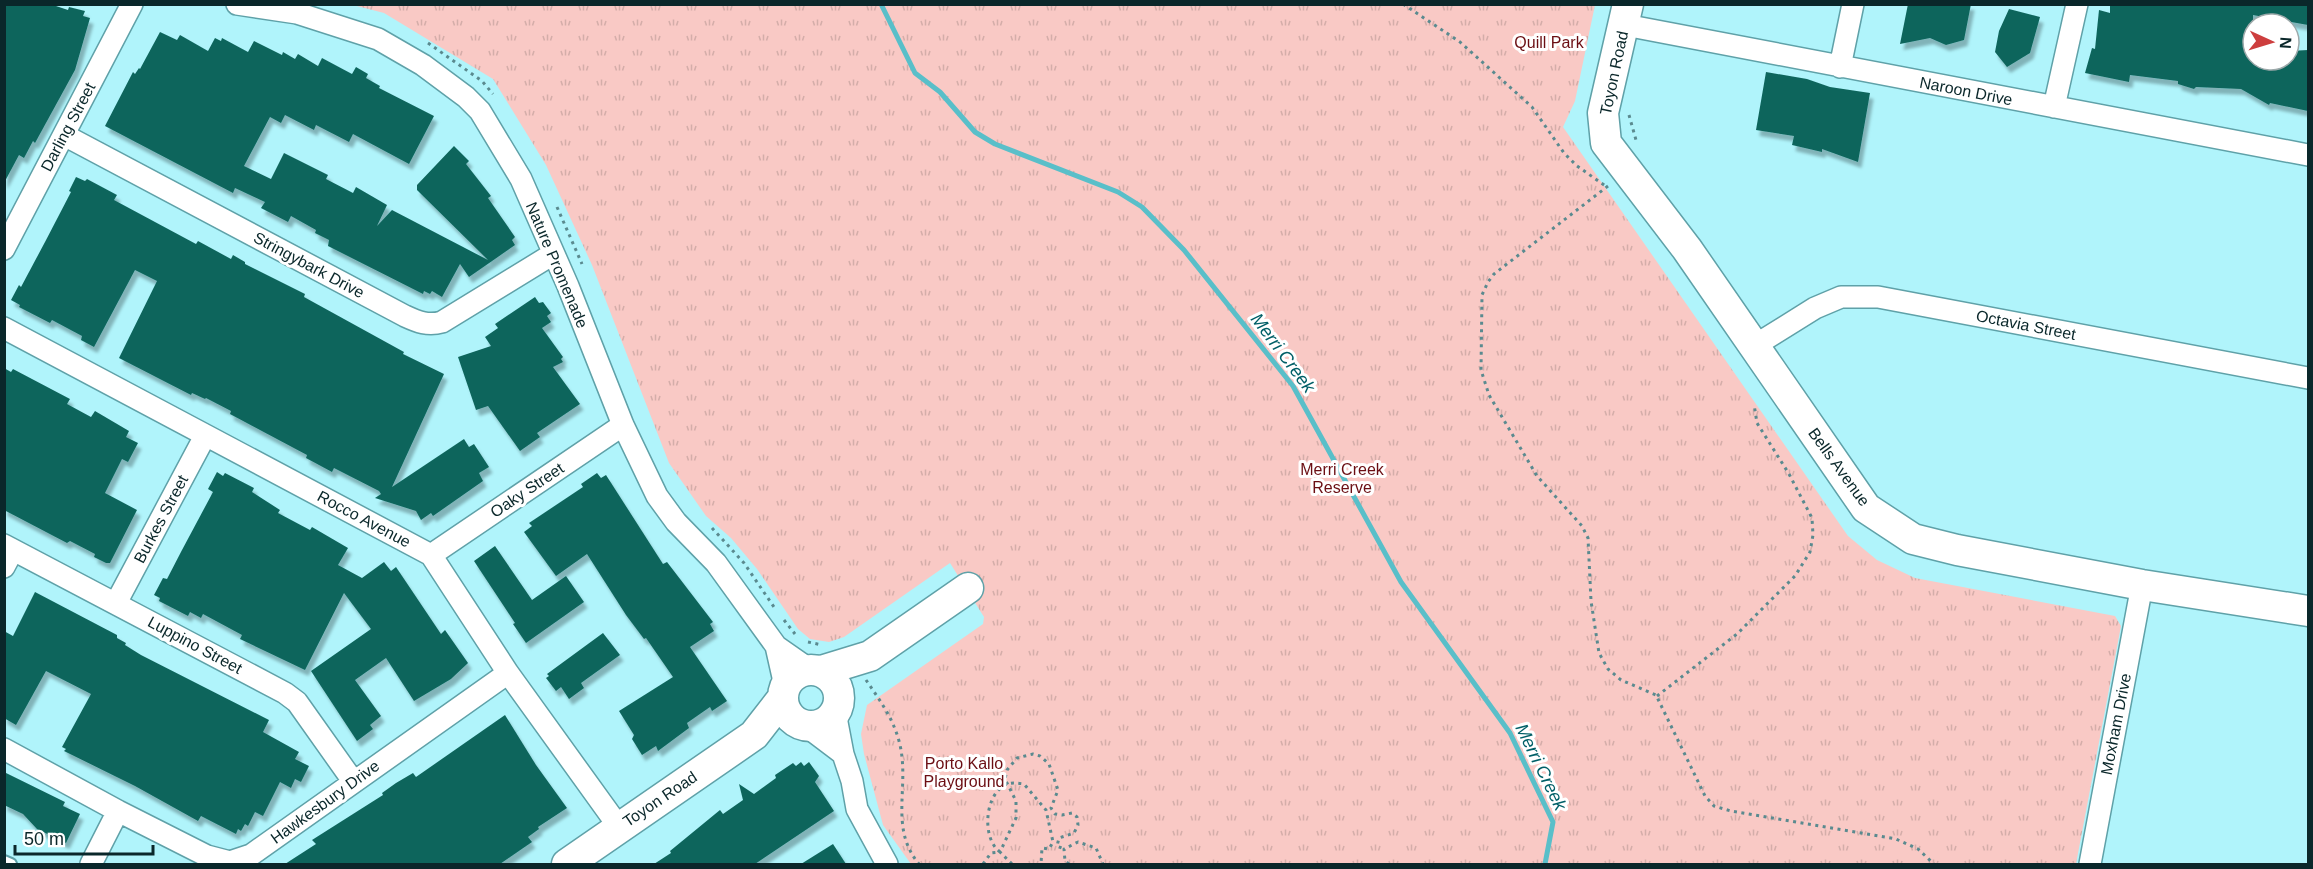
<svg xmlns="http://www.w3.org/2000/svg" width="2313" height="869" font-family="Helvetica,sans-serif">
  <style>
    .park { fill: url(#park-tufts) }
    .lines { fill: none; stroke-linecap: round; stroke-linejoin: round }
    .stream { stroke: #59bfc9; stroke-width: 5 }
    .building { fill: #0e655c; filter: url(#shadow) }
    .lane-casing { stroke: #5fa1a8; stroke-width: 14 }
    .street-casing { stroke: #5fa1a8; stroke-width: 24 }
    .secondary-casing { stroke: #5fa1a8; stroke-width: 33 }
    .path { stroke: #5a8a8f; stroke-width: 3; stroke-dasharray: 3 4.5; stroke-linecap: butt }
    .lane { stroke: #fff; stroke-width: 10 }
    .street { stroke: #fff; stroke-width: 21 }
    .secondary { stroke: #fff; stroke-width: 30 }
    .labels { text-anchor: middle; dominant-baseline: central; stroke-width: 6; stroke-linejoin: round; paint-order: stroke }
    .park-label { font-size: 16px; fill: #6b0e13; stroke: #fff }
    .street-label { font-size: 16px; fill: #0a272a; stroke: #fff }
    .water-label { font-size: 18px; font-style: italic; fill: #005f67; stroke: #fff }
  </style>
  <defs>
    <pattern id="park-tufts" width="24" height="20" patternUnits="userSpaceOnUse" patternTransform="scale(1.5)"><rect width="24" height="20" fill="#f9c9c5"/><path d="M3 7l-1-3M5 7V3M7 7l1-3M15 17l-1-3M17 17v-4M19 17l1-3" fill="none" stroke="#d4ada9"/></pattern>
    <filter id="shadow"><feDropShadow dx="3.5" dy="6" stdDeviation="1.5" flood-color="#0004"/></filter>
  </defs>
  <rect width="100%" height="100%" fill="#b0f4fb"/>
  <!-- park -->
  <path class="park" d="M353 5H1595L1575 101 1563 127 1848 536 1877 560 1915 578 2115 616 2121 626 2076 864H911L883 825 864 754 861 734 867 705 983 624 984 617 950 563 844 637 829 642 810 639 798 629 757 569 731 538 706 516 669 463 592 265 546 165 493 79 384 13Z"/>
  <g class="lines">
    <!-- stream -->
    <path class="stream" d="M881 4 915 73 940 92 975 132 995 144 1118 192 1142 207 1184 250 1293 386 1401 582 1510 733 1553 822 1545 864"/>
  </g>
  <!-- building -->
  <path class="building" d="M4 4H50L68 10 69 7 85 11 83 16 90 18 75 70 35 143 33 141 24 158 19 155 4 183Z
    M1908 4H1971L1964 40 1946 45 1930 38 1900 44Z
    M2110 4H2308V25L2253 15V60H2289V51L2308 50V111L2270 103 2269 105 2241 89 2196 87 2194 89 2178 84V81L2130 75 2129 82 2085 73 2092 48 2095 49 2099 10 2110 13Z
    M2009 9 2040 17 2030 53 2007 67 1995 52 1999 31Z
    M160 32 177 40 180 35 208 51 215 38 221 41 222 38 248 52 254 41 282 55 283 52 295 59 298 54 318 66 322 58 352 74 356 67 368 74 366 78 380 86 379 88 434 116 409 164 353 134 349 142 316 125 314 130 285 115 281 123 270 117 244 166 271 179 284 153 328 175 326 179 353 193 356 187 387 205 377 226 392 210 488 260 417 190V185L454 146 469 161 466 164 491 196 488 198 515 237 512 240 515 245 469 277 460 264 442 297 432 291 430 294 424 291 423 294 328 246 329 240 315 233 316 230 291 216 288 222 261 208 265 202 235 188 233 193 105 126 133 72 135 74 139 68 140 69Z
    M1766 72 1807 79 1830 87 1870 93 1858 162 1822 149V152L1792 145 1794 136 1756 130Z
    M76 177 85 181 87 179 117 195 114 200 196 244 198 241 231 259 233 255 245 262V264L305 294 304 297 404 352 403 354 444 374 392 487 464 439 469 447 474 444 489 467 479 473 483 481 433 516 431 513 421 520 416 511 375 498 381 494 379 491 334 468 332 472 306 458 307 455 230 414 231 411 206 398 205 399 192 393 191 395 119 358 157 281 135 270 94 347 81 340 82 336 52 320 50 323 19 307 20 305 11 300 19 285 21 287 45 242 71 192 69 191Z
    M535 297 539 303 543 302 551 313 547 316 551 322 542 328 563 357 561 359 563 362 553 367 580 404 537 433 540 437 520 451 488 406 476 410 458 357 491 346 485 337 498 328 495 324Z
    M4 368 11 372 13 369 70 399 67 404 91 417 95 411 129 431 126 437 138 443 128 462 122 459 105 493 137 510 110 563H106L94 557 95 554 70 541 67 543 4 510Z
    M217 472 223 476 225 473 254 488 252 492 280 510 278 513 310 530 312 527 348 548 338 565 362 578 384 562 391 571 396 567 441 634 445 630 468 663 451 679 414 701 386 658 355 680 381 716 370 725 373 729 357 741 311 671 371 629 344 593 305 670 240 639 242 635 203 614 201 618 190 612 188 616 159 601 160 598 154 595 163 578 167 579 182 550 213 492 208 489Z
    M597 473 601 478 606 475 663 564 667 562 713 622 710 624 714 631 690 647 727 701 712 711 710 707 687 723 689 728 658 751 656 746 642 755 632 739 634 735 619 711 673 677 646 638 644 639 626 615 587 554 556 576 524 532 532 526 529 523 583 487 581 484Z
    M495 546 532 600 566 576 584 602 526 643 513 624 515 623 474 561Z
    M35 592 117 635V638L126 643 125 645 141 655 269 720 263 732 299 752 295 759 309 766 301 782 295 779 291 788 280 782 263 816 255 812 248 826 245 824 241 831 238 829 236 834 201 816 198 821 135 786 64 751 66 749 62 747 91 694 46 671 16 725 4 718V631L13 636Z
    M603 633 620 655 581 683 584 688 569 699 561 687 556 691 546 678 549 676 547 674Z
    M505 715 536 765 567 808 538 827 539 829 528 837 532 842 500 864H285L316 844 312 840 383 795 382 793 396 783 413 773 416 777Z
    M801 762 804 766 809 762 819 776 815 782 834 811 755 864H654L671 853 670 851 720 810 723 814 743 800 739 784 754 794 776 778 775 775 793 763 796 766Z
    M4 772 65 802 63 806 80 814 66 843 37 829 23 814 4 805Z
    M833 844 846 864H801Z"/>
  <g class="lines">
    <!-- lane casing -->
    <g class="lane-casing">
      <path id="lane" d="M4 861 11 864"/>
    </g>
    <!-- street casing -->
    <g class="street-casing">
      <path id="street" d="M237 4 297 13 378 39 423 65 466 97 480 111 521 179 568 286 623 425 657 496 676 522 716 563 776 646 809 669
        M1625 25 2308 155
        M1840 67 1853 4
        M2054 107 2077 4
        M64 135 405 316C418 322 428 326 442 322L553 254
        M4 249 132 4
        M4 328 431 555 508 673 619 827
        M1754 346 1815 308 1841 297H1878L2308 378
        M4 545 285 693 297 702 353 781
        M431 555 623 425
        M4 567 13 550
        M116 603 205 436
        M776 646 785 686
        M835 712 843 754 852 781 857 809 887 864
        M806 726 843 754
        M4 749 118 811 207 856 230 862 251 855 508 673
        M91 864 118 811
        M2090 864 2142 585"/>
    </g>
    <!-- secondary casing -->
    <g class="secondary-casing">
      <path id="secondary" d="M1628 4 1603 113 1606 143 1687 249 1866 508 1913 539 1957 550 2142 585 2308 611
        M783 698a28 28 0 1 1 56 0a28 28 0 1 1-56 0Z
        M821 671 870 656 968 588
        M567 864 754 735 782 699"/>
    </g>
    <!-- path -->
    <path class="path" d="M1403 4 1460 42 1532 107 1564 153 1577 166 1607 187
      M428 43 482 81 493 94
      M1629 115 1636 140
      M1608 186 1494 274 1488 282 1482 295 1481 370 1489 395 1537 476 1582 526 1588 538 1591 601 1599 653 1608 669 1621 680 1656 695 1705 796 1714 806 1731 811 1896 839 1918 849 1934 864
      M557 207 582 264
      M712 528 744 563 776 610
      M784 620 795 634
      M808 642 822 645
      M866 680C879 699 893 718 899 741 911 785 888 827 919 864
      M1657 696 1737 634 1795 576 1810 552 1813 535 1812 518 1789 474 1757 423 1754 404
      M983 864 991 853 1000 852C982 839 984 796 1005 785 1011 782 1017 783 1024 784L1046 810 1053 842 1049 849 1042 848 1041 864
      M1012 864 1000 852 1016 818V801L1005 779 1007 770 1017 758 1033 754 1040 756 1049 764 1058 790 1051 808 1055 814 1062 815 1072 813 1077 817 1078 825 1074 833 1059 838 1057 846 1064 849
      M1069 864 1065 861 1064 849 1078 842 1096 848 1103 864"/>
    <!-- lane -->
    <use href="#lane" class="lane"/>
    <!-- street -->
    <use href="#street" class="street"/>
    <!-- secondary -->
    <use href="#secondary" class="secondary"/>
  </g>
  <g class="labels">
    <!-- park labels -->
    <g class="park-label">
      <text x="1549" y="42">Quill Park</text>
      <text x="1342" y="469">Merri Creek<tspan x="1342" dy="18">Reserve</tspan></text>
      <text x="964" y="763">Porto Kallo<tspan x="964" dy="18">Playground</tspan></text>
    </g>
    <!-- street labels -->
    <g class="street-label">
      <text transform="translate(1614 73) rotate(-78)">Toyon Road</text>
      <text transform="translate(1966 91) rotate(11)">Naroon Drive</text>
      <text transform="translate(68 127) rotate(-62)">Darling Street</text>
      <text transform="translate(309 265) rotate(28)">Stringybark Drive</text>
      <text transform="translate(557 265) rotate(67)">Nature Promenade</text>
      <text transform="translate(2026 325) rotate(11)">Octavia Street</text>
      <text transform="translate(1839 467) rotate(54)">Bells Avenue</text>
      <text transform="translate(527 490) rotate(-34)">Oaky Street</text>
      <text transform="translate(161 519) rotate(-62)">Burkes Street</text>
      <text transform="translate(364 519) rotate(28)">Rocco Avenue</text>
      <text transform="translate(195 645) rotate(28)">Luppino Street</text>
      <text transform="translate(2116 724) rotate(-79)">Moxham Drive</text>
      <text transform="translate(660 799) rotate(-34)">Toyon Road</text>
      <text transform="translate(325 802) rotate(-36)">Hawkesbury Drive</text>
    </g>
    <!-- water labels -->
    <g class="water-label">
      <text transform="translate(1283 353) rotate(53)">Merri Creek</text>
      <text transform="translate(1541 767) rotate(64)">Merri Creek</text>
    </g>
  </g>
  <!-- border -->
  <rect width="2313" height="869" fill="none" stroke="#0a272a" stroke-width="12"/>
  <!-- north arrow -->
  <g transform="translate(2271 42) rotate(94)"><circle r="28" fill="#ffffff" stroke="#9da9aa" stroke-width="1.5"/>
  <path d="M0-4.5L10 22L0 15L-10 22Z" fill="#cd3e3e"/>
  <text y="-9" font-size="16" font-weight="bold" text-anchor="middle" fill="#0a272a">N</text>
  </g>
  <!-- scale -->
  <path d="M15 845v9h138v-9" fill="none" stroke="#0a272a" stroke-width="3"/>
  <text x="24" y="845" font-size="18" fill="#0a272a" stroke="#ffffff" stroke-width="4.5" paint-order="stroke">50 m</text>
</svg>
